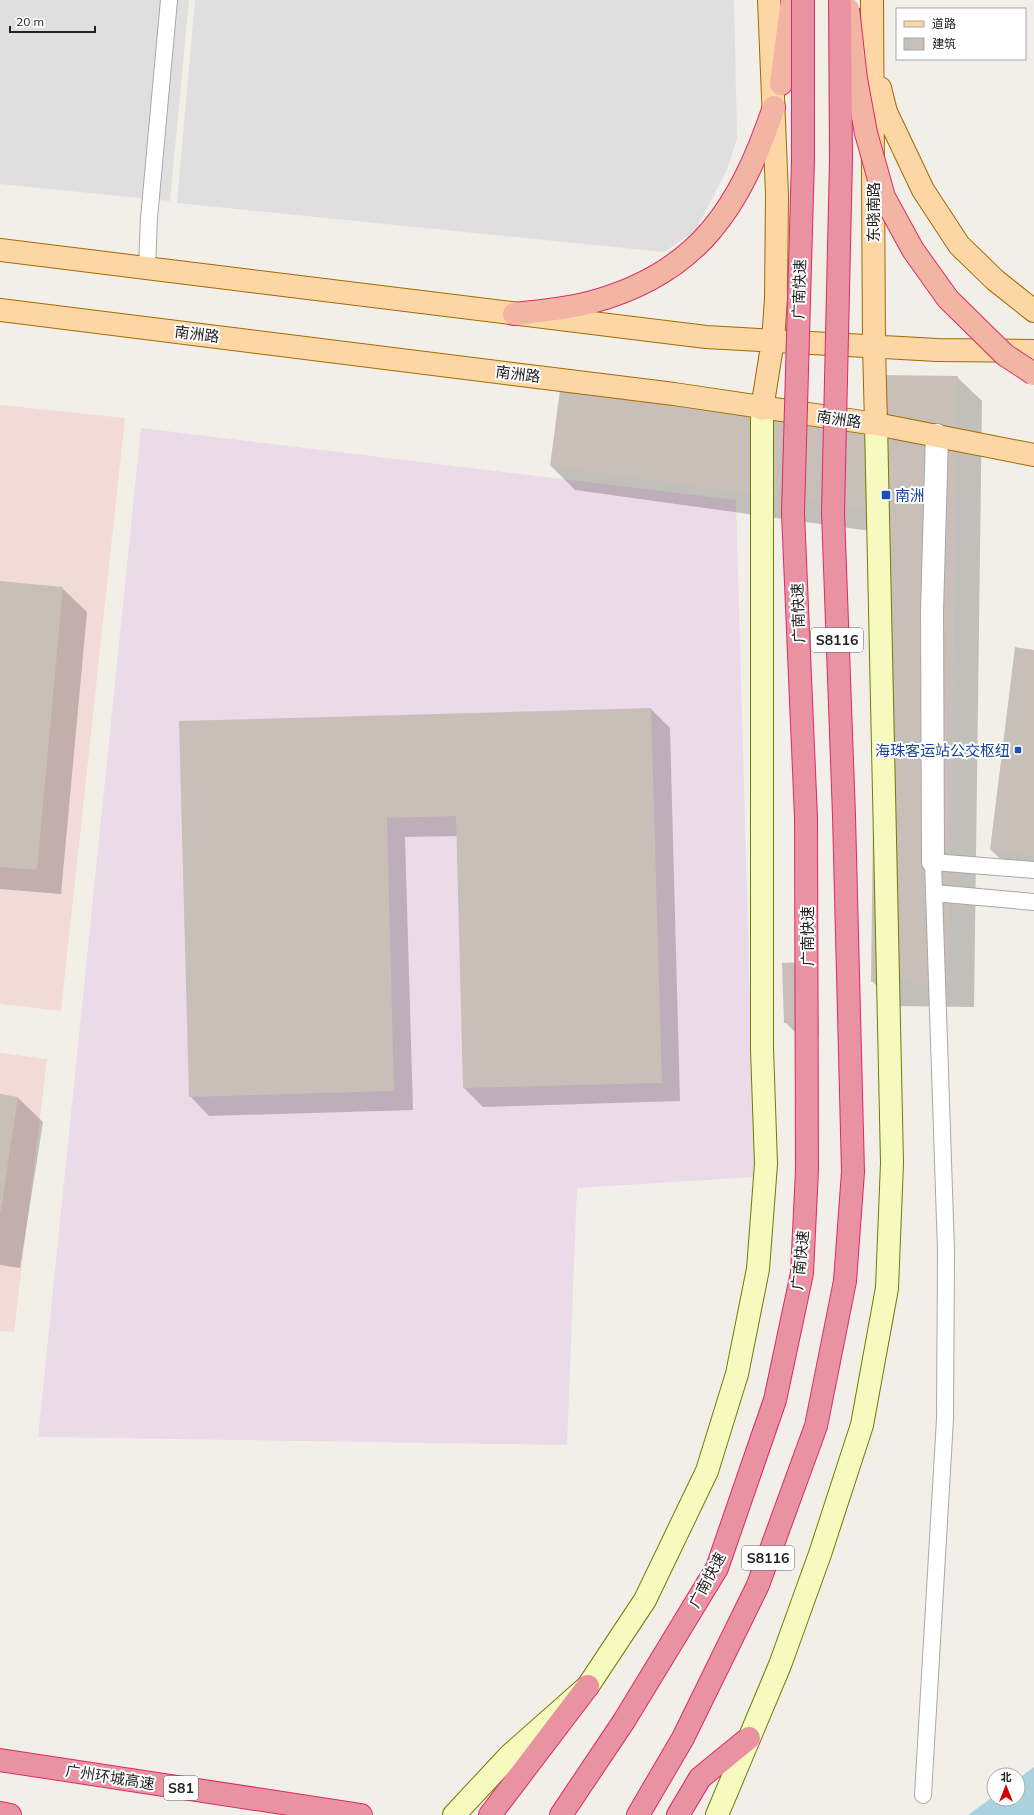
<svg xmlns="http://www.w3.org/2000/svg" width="1034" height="1815" font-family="Mulish,'Noto Sans SC',sans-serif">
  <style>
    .residential { fill: #e0dfdf }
    .commercial { fill: #f2dad9 }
    .industrial { fill: #ebdbe8 }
    .water { fill: #aad3df }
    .shadow { fill: #0003 }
    .building { fill: #c7bfb8 }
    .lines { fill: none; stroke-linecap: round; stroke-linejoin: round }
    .service-casing { stroke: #a9a9a9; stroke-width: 18 }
    .minor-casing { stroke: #a9a9a9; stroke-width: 24 }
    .secondary-casing { stroke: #707d05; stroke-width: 24 }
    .primary-casing { stroke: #a06b00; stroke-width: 24 }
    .trunk-casing { stroke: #dc2a67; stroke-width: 24 }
    .motorway-casing { stroke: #dc2a67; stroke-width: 24 }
    .service { stroke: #fff; stroke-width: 16 }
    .minor { stroke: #fff; stroke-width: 22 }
    .secondary { stroke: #f7fabf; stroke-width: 22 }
    .primary { stroke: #fcd6a4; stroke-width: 22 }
    .trunk { stroke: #f2b4a3; stroke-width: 22 }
    .motorway { stroke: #e892a2; stroke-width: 22 }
    .trunk-bridge-casing { stroke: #dc2a67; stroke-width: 24; stroke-linecap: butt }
    .motorway-bridge-casing { stroke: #dc2a67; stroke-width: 24; stroke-linecap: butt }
    .trunk-bridge { stroke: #f2b4a3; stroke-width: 22 }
    .motorway-bridge { stroke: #e892a2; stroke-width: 22 }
    .transit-dot { fill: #1a4fb4; stroke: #fff; stroke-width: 1.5 }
    .labels { text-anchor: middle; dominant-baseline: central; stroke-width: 4; stroke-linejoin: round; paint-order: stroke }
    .shield { fill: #fff; stroke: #646464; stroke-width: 1 }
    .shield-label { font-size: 14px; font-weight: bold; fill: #222 }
    .street-label { font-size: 15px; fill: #222; stroke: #fff }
    .transit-label { font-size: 15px; fill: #164399; stroke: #fff; text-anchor: start }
  </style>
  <rect width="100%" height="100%" fill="#f2efe9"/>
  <!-- residential -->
  <path class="residential" d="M0 0H189L170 201 0 184Z
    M195 0H734L737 138 727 170 695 231 664 252 177 203Z"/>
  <!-- commercial -->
  <path class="commercial" d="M0 405 125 418 61 1011 0 1004Z
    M0 1053 47 1059 14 1332 0 1331Z"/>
  <!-- industrial -->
  <path class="industrial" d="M141 428 736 500 755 1177 577 1188 567 1445 38 1437Z"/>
  <!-- water -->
  <path class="water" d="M1034 1767V1815H968L994 1796V1799H1018V1779Z"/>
  <!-- shadow -->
  <path class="shadow" d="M957 377 982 401 974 1007 896 1006 872 981 878 532 575 490 551 466 879 435Z
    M0 582 62 588 87 612 61 894 0 889Z
    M1034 651V877L1016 874 991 850Z
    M651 709 670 728 680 1101 483 1107 464 1088 458 836 405 837 413 1110 209 1116 190 1096 180 722Z
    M817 976 819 1034 798 1035 785 1022Z
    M0 1095 18 1098 43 1122 20 1268 0 1265Z"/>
  <!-- building -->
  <path class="building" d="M879 375 958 376 949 983 871 982 877 511 550 466 560 390 878 434Z
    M0 581 63 587 37 870 0 867Z
    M1015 647 1034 650V856L990 850Z
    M651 708 662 1083 463 1088 456 816 387 818 394 1091 189 1097 179 721Z
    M804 962 806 1022 784 1023 782 963Z
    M0 1094 18 1097 1 1210H0Z"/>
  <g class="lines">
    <!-- service casing -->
    <g class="service-casing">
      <path id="service" d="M147 268 149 218 169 0
        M934 893 1034 902
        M923 1795 945 1419 946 1251 933 862 1034 870"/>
    </g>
    <!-- minor casing -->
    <g class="minor-casing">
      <path id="minor" d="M933 862 932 612 937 435"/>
    </g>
    <!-- secondary casing -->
    <g class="secondary-casing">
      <path id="secondary" d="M454 1815 510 1755 588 1686 645 1600 707 1471 737 1374 758 1269 766 1164 762 1049V409
        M717 1815 780 1665 820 1554 862 1425 887 1288 892 1163 876 424"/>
    </g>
    <!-- primary casing -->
    <g class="primary-casing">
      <path id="primary" d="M872 0 874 345 876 424
        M880 88 886 112 923 190 959 245 995 280 1034 311
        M0 250 706 337 937 350 1034 351
        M0 310 674 394 876 424 1034 455
        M762 409 773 340 776 299 777 194 769 0"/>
    </g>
    <!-- trunk casing -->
    <g class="trunk-casing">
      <path id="trunk" d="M781 84 792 0
        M514 314C540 311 567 309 592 302 699 273 740 207 774 107"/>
    </g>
    <!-- motorway casing -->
    <g class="motorway-casing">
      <path id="motorway" d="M0 1760 361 1815
        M0 1813 10 1815
        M490 1815 588 1686
        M561 1815 624 1721 717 1568 775 1400 802 1273
        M638 1815 683 1738 758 1585 816 1426 845 1281
        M678 1815 700 1778 749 1738"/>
    </g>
    <!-- service -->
    <use href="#service" class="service"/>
    <!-- minor -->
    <use href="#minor" class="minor"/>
    <!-- secondary -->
    <use href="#secondary" class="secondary"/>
    <!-- primary -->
    <use href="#primary" class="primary"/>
    <!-- trunk -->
    <use href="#trunk" class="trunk"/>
    <!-- motorway -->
    <use href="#motorway" class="motorway"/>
    <!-- trunk-bridge casing -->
    <g class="trunk-bridge-casing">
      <path id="trunk-bridge" d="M848 9 856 79 866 133 884 197 913 250 948 299 1005 355 1034 374"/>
    </g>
    <!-- motorway-bridge casing -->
    <g class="motorway-bridge-casing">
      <path id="motorway-bridge" d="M840 0 841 159 833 512 844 816 853 1172 845 1281
        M802 1273 807 1170 806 818 793 513 803 159V0"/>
    </g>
    <!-- trunk-bridge -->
    <use href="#trunk-bridge" class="trunk-bridge"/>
    <!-- motorway-bridge -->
    <use href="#motorway-bridge" class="motorway-bridge"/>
  </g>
  <!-- markers -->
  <g class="transit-dot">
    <rect x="881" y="490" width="10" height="10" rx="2"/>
    <rect x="1014" y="746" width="8" height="8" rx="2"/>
  </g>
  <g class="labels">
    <!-- shield labels -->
    <g class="shield">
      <rect x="811" y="628" width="52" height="24" rx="3"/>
      <rect x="742" y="1546" width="52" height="24" rx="3"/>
      <rect x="164" y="1776" width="34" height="24" rx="3"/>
    </g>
    <g class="shield-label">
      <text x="837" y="640">S8116</text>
      <text x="768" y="1558">S8116</text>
      <text x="181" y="1788">S81</text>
    </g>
    <!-- street labels -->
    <g class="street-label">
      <text transform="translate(873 212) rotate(-90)">东晓南路</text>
      <text transform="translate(799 289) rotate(-88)">广南快速</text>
      <text transform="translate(197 334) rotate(7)">南洲路</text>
      <text transform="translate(518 374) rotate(7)">南洲路</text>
      <text transform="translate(839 419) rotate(8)">南洲路</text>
      <text transform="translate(798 613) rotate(-92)">广南快速</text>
      <text transform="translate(807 936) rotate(-90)">广南快速</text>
      <text transform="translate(800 1260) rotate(-84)">广南快速</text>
      <text transform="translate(707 1580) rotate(-62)">广南快速</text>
      <text transform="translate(110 1777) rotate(9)">广州环城高速</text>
    </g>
    <!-- transit labels -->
    <g class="transit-label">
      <text x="895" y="495">南洲</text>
      <text x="1010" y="750" text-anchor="end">海珠客运站公交枢纽</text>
    </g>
  </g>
  <!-- legend -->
  <rect x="896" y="8" width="130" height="52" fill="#ffffff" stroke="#a7a7a7"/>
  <rect x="904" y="21" width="20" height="6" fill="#fcd6a4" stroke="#a7a7a7"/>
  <text x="932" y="28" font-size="12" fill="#222222">道路</text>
  <rect x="904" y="38" width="20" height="12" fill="#c7bfb8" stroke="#a7a7a7"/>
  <text x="932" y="48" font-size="12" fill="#222222">建筑</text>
  <!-- north arrow -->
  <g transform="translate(1006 1787)"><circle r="19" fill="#ffffff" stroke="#a7a7a7"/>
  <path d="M0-3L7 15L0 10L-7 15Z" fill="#d40000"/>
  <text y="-6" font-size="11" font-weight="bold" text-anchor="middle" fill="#222222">北</text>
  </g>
  <!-- scale -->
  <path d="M10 26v6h85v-6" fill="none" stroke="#222222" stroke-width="2"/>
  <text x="16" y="26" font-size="12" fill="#222222" stroke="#ffffff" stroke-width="3" paint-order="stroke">20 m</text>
</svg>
